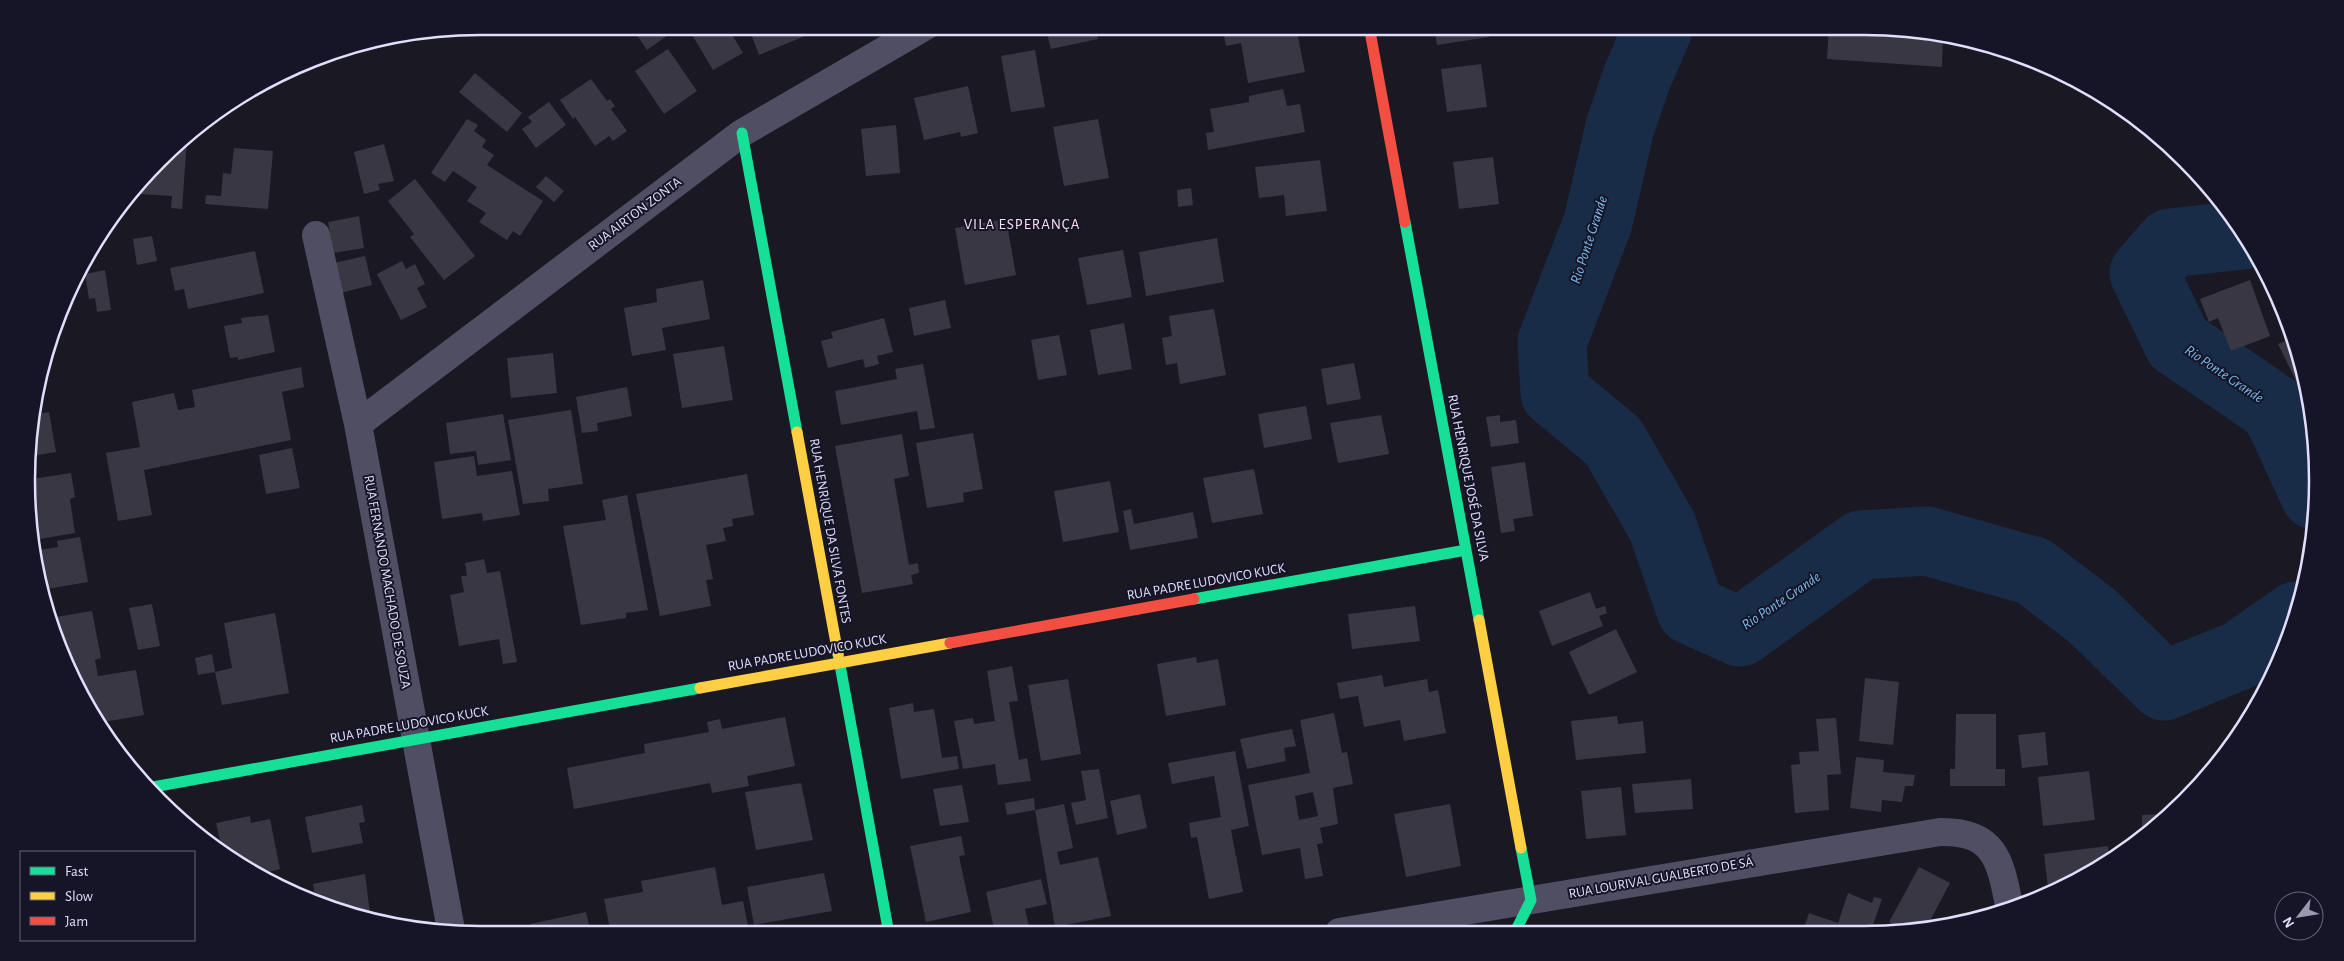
<svg xmlns="http://www.w3.org/2000/svg" width="2344" height="961" font-family="'Alegreya Sans',sans-serif">
  <style>
    .lines { fill: none; stroke-linecap: round; stroke-linejoin: round }
    .river { stroke: #182c48; stroke-width: 69 }
    .building { fill: #393744; fill-rule: evenodd }
    .street { stroke: #4f4e62; stroke-width: 28 }
    .fast { stroke: #16e098; stroke-width: 11 }
    .slow { stroke: #ffcf43; stroke-width: 11 }
    .jam { stroke: #f24e42; stroke-width: 11 }
    .labels { text-anchor: middle; dominant-baseline: central; stroke-width: 4; stroke-linejoin: round; paint-order: stroke }
    .street-label { font-size: 14px; fill: #e1defb; stroke: #161427 }
    .neighbourhood-label { font-size: 15px; letter-spacing: 1px; fill: #fbe0f2; stroke: #161427 }
    .water-label { font-size: 15px; font-style: italic; fill: #79bbee; stroke: #161427 }
    .rim { fill: none; stroke: #e1defb; stroke-width: 2.5 }
  </style>
  <rect width="100%" height="100%" fill="#1a1823"/>
  <g class="lines">
    <!-- river -->
    <path class="river" d="M1659 26 1636 80 1620 127 1598 222 1552 342 1555 393 1613 441 1662 526 1691 610 1740 632 1861 545 1927 541 2033 571 2091 615 2164 686 2240 655 2296 616
      M2243 235 2170 243 2144 273 2178 343 2275 409 2315 495"/>
  </g>
  <!-- building -->
  <path class="building" d="M631 26H667L671 33 647 50Z
    M703 26H727L743 53 713 70 691 33Z
    M748 26H801L805 36 759 55Z
    M1045 26H1095L1098 39 1051 49Z
    M1222 26H1288L1289 34 1297 32 1305 72 1248 83 1241 43 1226 46Z
    M1434 26H1487L1489 37 1437 45Z
    M1829 26H1864L1943 39 1942 67 1827 59Z
    M668 49 697 91 664 114 635 71Z
    M1035 50 1045 107 1011 112 1001 56Z
    M1481 64 1487 107 1447 112 1441 69Z
    M475 73 522 113 507 132 459 92Z
    M591 79 607 101 610 99 615 106 611 109 627 131 613 141 609 136 595 146 575 117 573 119 560 100Z
    M968 86 978 133 961 137 960 132 924 140 914 98Z
    M1283 89 1287 106 1300 104 1305 132 1208 150 1206 133 1214 132 1210 109 1249 102V96Z
    M549 102 566 125 536 148 522 129 532 122 528 117Z
    M467 119 478 125 474 131 486 140 482 147 494 155 487 165 543 201 520 236 513 231 507 240 479 222 486 213 467 201 477 187 453 171 445 182 431 173Z
    M1098 119 1109 178 1064 186 1053 127Z
    M896 125 900 173 866 176 861 129Z
    M181 139H187L182 209 171 208 172 196 140 194V189Z
    M384 144 394 181 378 184 380 190 364 194 354 152Z
    M234 148 273 151 268 209 205 204 206 195 221 196 223 173 231 174Z
    M1493 157 1499 204 1459 209 1453 162Z
    M1320 160 1327 211 1286 216 1284 195 1259 198 1255 167Z
    M546 176 564 191 554 202 536 187Z
    M415 179 475 256 444 280 410 237 414 234 388 201Z
    M1191 188 1193 205 1178 207 1177 190Z
    M359 216 364 248 333 253 328 222Z
    M1006 219 1016 275 965 285 955 228Z
    M152 236 157 261 137 265 133 239Z
    M1217 238 1224 282 1146 296 1139 252Z
    M1123 250 1132 297 1087 305 1078 258Z
    M255 251 264 293 188 309 184 289 175 291 170 268Z
    M365 256 372 285 341 293 334 263Z
    M402 261 406 269 415 264 425 284 417 288 427 307 401 320 377 274Z
    M105 270 111 310 97 312 95 298 89 299 85 274Z
    M703 280 710 319 662 328 666 350 632 356 624 308 657 302 656 289Z
    M2250 280 2270 336 2231 351 2218 318 2209 322 2200 299Z
    M945 300 951 328 914 336 909 308Z
    M1214 309 1226 375 1180 384 1177 363 1166 365 1162 338 1172 336 1169 316Z
    M268 315 275 352 238 360V357L230 358 224 326 242 323 241 318Z
    M884 318 893 352 877 356 879 364 865 368 863 359 828 368 821 341 833 338 831 332Z
    M1124 323 1132 369 1098 375 1090 330Z
    M1059 335 1067 375 1038 380 1031 340Z
    M2293 338 2302 363 2305 377 2296 381 2278 344Z
    M724 346 733 400 682 408 673 354Z
    M553 353 557 393 511 398 507 358Z
    M1354 363 1361 399 1327 405 1321 369Z
    M923 364 935 428 920 430 917 411 841 425 835 391 897 379 895 369Z
    M301 367 304 387 282 392 291 440 144 470 152 515 118 521 106 453 140 447 132 402 174 393 178 410 195 407 192 390Z
    M627 387 632 416 597 423 598 431 582 433 576 397Z
    M1306 406 1312 439 1264 448 1258 414Z
    M571 410 583 484 548 489 549 501 523 504 508 420Z
    M49 412 56 452 31 456 32 415Z
    M503 414 511 460 478 465 476 451 450 454 446 423Z
    M1381 415 1389 454 1338 463 1330 423Z
    M1500 415V422L1516 420 1519 443 1491 447 1486 417Z
    M973 433 983 489 963 493 964 502 927 508 916 443Z
    M902 434 909 476 894 479 909 565 918 563 919 573 911 575 913 584 862 593 835 446Z
    M292 448 300 488 266 494 259 455Z
    M474 456 477 476 512 471 520 515 483 521 482 513 442 519 434 462Z
    M1525 462 1533 516 1513 519 1515 531 1501 533 1491 467Z
    M1254 469 1263 514 1212 523 1203 478Z
    M71 473 75 497 70 499 75 533 34 540 32 479Z
    M747 474 754 515 732 519 733 526 723 528 726 541 706 545 713 579 706 580 711 606 660 616 636 494Z
    M1110 481 1119 532 1063 542 1054 491Z
    M627 495 648 610 626 613V618L581 625 563 526 606 520 602 500Z
    M1131 509 1134 524 1193 512 1198 538 1130 550 1123 511Z
    M80 537 88 582 41 590 35 569 34 551 58 547 57 541Z
    M484 559 487 573 500 571 517 662 503 664 499 639 459 646 450 595 464 592 461 576H467L465 563Z
    M1590 592 1596 609 1605 606 1607 613 1599 616 1603 626 1552 646 1539 611Z
    M152 604 160 646 138 650 129 608Z
    M1415 606 1420 641 1352 649 1348 614Z
    M92 611 101 658 95 660 98 676 136 670 144 715 98 723 61 654 50 618Z
    M275 613 289 693 222 705 215 672 232 668 224 623Z
    M1616 629 1637 672 1589 695 1569 652Z
    M212 654 215 672 198 675 195 658Z
    M1196 657 1197 663 1218 659 1226 705 1166 716 1157 664Z
    M1012 666 1018 701 1009 702 1019 760 1027 758 1031 781 998 785 995 764 963 769 954 721 973 718 974 724 995 721 987 671Z
    M1382 675 1384 687 1427 679 1429 692 1438 690 1446 733 1404 741 1400 720 1364 727 1358 696 1340 699 1337 683Z
    M1865 678 1899 682 1893 745 1859 741Z
    M1068 679 1081 754 1041 761 1028 685Z
    M913 703 914 712 934 709 942 758 957 756 959 769 901 779 889 708Z
    M1334 713 1342 753 1347 752 1353 784 1333 788 1338 824 1320 828 1323 843 1317 844 1323 876 1305 879 1300 848 1262 855 1248 785 1310 773 1300 720ZM1313 792 1318 816 1299 820 1295 796Z
    M1956 714H1996V769H2005V786H1950V769H1955Z
    M1617 716 1618 724 1643 721 1646 753 1576 760 1571 721Z
    M785 717 795 766 747 776 749 786 712 793 710 783 574 809 567 768 645 753 644 744 709 732 707 722 720 719 722 729Z
    M1836 718 1841 774 1827 775 1829 810 1795 813 1791 765 1800 764 1799 752 1819 751 1816 719Z
    M1292 729 1296 746 1284 748 1286 761 1247 769 1240 739Z
    M2045 732 2048 765 2022 768 2018 735Z
    M1235 751 1249 826 1231 830 1243 892 1209 899 1197 837 1191 838 1189 823 1221 817 1214 776 1172 784 1168 763Z
    M1856 757 1884 760 1883 772 1915 775 1913 786H1905L1902 802 1882 800 1881 812 1850 808Z
    M1099 769 1108 818 1076 825 1071 803 1086 800 1081 771Z
    M2089 771 2095 820 2043 826 2038 777Z
    M1691 779 1693 809 1635 813 1632 784Z
    M801 783 813 840 756 850 745 792Z
    M962 785 969 822 940 826 933 789Z
    M1621 787 1626 835 1586 839 1581 791Z
    M1140 794 1147 828 1117 835 1110 801Z
    M1034 798 1035 810 1007 815 1005 803Z
    M1064 804 1073 848 1057 852 1060 865 1098 857 1111 916 1055 927 1035 810Z
    M1450 804 1461 866 1406 877 1394 814Z
    M362 805 365 822 359 823 363 843 312 853 305 817Z
    M2166 814V818L2163 822 2142 836V815Z
    M250 816 251 823 270 819 280 869 264 873 260 867 254 868 222 850 216 823Z
    M961 836 965 855 959 856 971 912 926 922 910 846Z
    M2108 846 2109 858 2068 885 2048 888 2044 854Z
    M715 867 722 905 743 901 749 931 733 934H611L604 899 643 892 641 881Z
    M1919 867 1950 883 1925 930 1905 931 1889 922Z
    M824 873 832 911 754 925 747 887Z
    M365 874 370 913 359 915 335 911 316 901 313 884Z
    M1041 879 1047 904 1025 909 1030 931 995 933 986 892Z
    M1848 893 1872 903 1874 897 1882 899 1871 931H1803L1809 913 1838 923Z
    M586 912 591 934 533 935 530 924Z"/>
  <g class="lines">
    <!-- street -->
    <path class="street" d="M316 235 358 424 451 930
      M358 424 742 133 926 26
      M1339 932 1940 832C1994 831 2000 859 2009 905"/>
    <!-- fast -->
    <path class="fast" d="M742 133 797 432
      M1405 222 1479 620
      M1194 599 1466 550
      M838 654 889 934
      M153 787 700 688
      M1515 932 1531 900 1521 848"/>
    <!-- slow -->
    <path class="slow" d="M797 432 838 654
      M1479 620 1521 848
      M700 688 950 643"/>
    <!-- jam -->
    <path class="jam" d="M1369 26 1405 222
      M950 643 1194 599"/>
  </g>
  <g class="labels">
    <!-- street labels -->
    <g class="street-label">
      <text transform="translate(635 214) rotate(-37)">RUA AIRTON ZONTA</text>
      <text transform="translate(1468 478) rotate(79)">RUA HENRIQUE JOSÉ DA SILVA</text>
      <text transform="translate(830 531) rotate(80)">RUA HENRIQUE DA SILVA FONTES</text>
      <text transform="translate(387 582) rotate(80)">RUA FERNANDO MACHADO DE SOUZA</text>
      <text transform="translate(1206 582) rotate(-10)">RUA PADRE LUDOVICO KUCK</text>
      <text transform="translate(807 653) rotate(-10)">RUA PADRE LUDOVICO KUCK</text>
      <text transform="translate(409 725) rotate(-10)">RUA PADRE LUDOVICO KUCK</text>
      <text transform="translate(1661 878) rotate(-10)">RUA LOURIVAL GUALBERTO DE SÁ</text>
    </g>
    <!-- neighbourhood labels -->
    <g class="neighbourhood-label">
      <text x="1022" y="224">VILA ESPERANÇA</text>
    </g>
    <!-- water labels -->
    <g class="water-label">
      <text transform="translate(1589 240) rotate(-72)">Rio Ponte Grande</text>
      <text transform="translate(2224 374) rotate(34)">Rio Ponte Grande</text>
      <text transform="translate(1781 601) rotate(-34)">Rio Ponte Grande</text>
    </g>
  </g>
  <!-- crop -->
  <path d="M0 0H2344V961H0ZM480 35H1864A445 445 0 0 1 2309 480V481A445 445 0 0 1 1864 926H480A445 445 0 0 1 35 481V480A445 445 0 0 1 480 35Z" fill="#161427" fill-rule="evenodd"/>
  <path class="rim" d="M480 35H1864A445 445 0 0 1 2309 480V481A445 445 0 0 1 1864 926H480A445 445 0 0 1 35 481V480A445 445 0 0 1 480 35Z"/>
  <!-- legend -->
  <rect x="20" y="851" width="175" height="90" fill="#161427" stroke="#67657c"/>
  <rect x="30" y="867" width="25" height="8" fill="#16e098" stroke="#67657c"/>
  <text x="65" y="876" font-size="15" fill="#e1defb">Fast</text>
  <rect x="30" y="892" width="25" height="8" fill="#ffcf43" stroke="#67657c"/>
  <text x="65" y="901" font-size="15" fill="#e1defb">Slow</text>
  <rect x="30" y="917" width="25" height="8" fill="#f24e42" stroke="#67657c"/>
  <text x="65" y="926" font-size="15" fill="#e1defb">Jam</text>
  <!-- north arrow -->
  <g transform="translate(2299 916) rotate(239)"><circle r="24" fill="#161427" stroke="#67657c"/>
  <path d="M0-4L9 19L0 12L-9 19Z" fill="#9b99af"/>
  <text y="-8" font-size="14" font-weight="bold" text-anchor="middle" fill="#e1defb">N</text>
  </g>
</svg>
